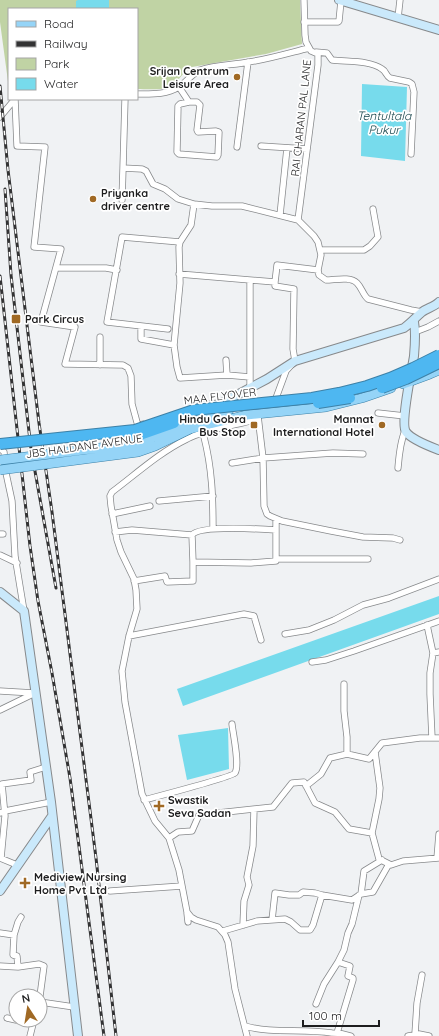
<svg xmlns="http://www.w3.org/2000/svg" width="439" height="1036" font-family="Quicksand,sans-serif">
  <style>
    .green { fill: #c0d3a4 }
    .water { fill: #77dbec }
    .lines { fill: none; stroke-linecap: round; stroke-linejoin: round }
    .street-casing { stroke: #87898b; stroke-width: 7 }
    .secondary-casing { stroke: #87898b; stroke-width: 10 }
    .primary-casing { stroke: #3d81a7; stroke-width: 10 }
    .street { stroke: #fff; stroke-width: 5.5 }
    .secondary { stroke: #cae9fb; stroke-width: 8 }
    .primary { stroke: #95d4f7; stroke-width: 9 }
    .rail-casing { stroke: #333334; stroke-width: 3 }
    .rail { stroke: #fff; stroke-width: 1.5; stroke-dasharray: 4.5; stroke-linecap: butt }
    .primary-bridge-casing { stroke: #3d81a7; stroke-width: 10; stroke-linecap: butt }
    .highway-bridge-casing { stroke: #3d81a7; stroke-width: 12; stroke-linecap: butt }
    .primary-bridge { stroke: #95d4f7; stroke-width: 9 }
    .highway-bridge { stroke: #4eb7f1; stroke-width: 10 }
    .poi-dot { fill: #a06924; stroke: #fff; stroke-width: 1.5 }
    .labels { text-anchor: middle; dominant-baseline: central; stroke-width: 3.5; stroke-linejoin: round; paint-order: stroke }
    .poi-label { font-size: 11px; font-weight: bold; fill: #1d1d1e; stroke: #fff; text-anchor: start }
    .street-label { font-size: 11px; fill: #1d1d1e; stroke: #fff }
    .water-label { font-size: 12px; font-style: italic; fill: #124148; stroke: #fff }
  </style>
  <rect width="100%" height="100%" fill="#f0f2f4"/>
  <!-- green -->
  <path class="green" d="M0 0H300L302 44 266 54 192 67C183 72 179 80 173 85 164 91 147 89 137 89V9H9V89L0 22Z"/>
  <!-- water -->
  <path class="water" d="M78 0H109V9H76V1Z
    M362 84 407 87 405 161 361 156Z
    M439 596V614L183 706 177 689Z
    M228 728 229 769 187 780 178 735Z"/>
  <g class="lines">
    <!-- street casing -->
    <g class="street-casing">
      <path id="street" d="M398 18 400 0
        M304 22H338L339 21 341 1
        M316 52 327 53 332 60C347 62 370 60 382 69 386 71 386 76 390 78L409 82 412 84 414 92 411 154
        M179 87 189 102 180 104 178 106 177 152 179 154 217 157 218 155 219 132 216 131 198 132 197 130 200 105 197 102H189
        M137 94C151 94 166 95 179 87 186 82 192 74 200 70 216 65 233 65 249 62 269 59 289 53 309 48
        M15 99 17 146 45 147 34 247 61 249 41 322 75 327 65 364 123 365 128 368 131 376 132 404 138 426 143 424
        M125 99 123 168 142 169 146 171 153 184 165 189 178 199 194 204 212 206H242L298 220 314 236 318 242 321 255 318 270 319 275 326 280C335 280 350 276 357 283 362 288 363 295 368 299L411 310 422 312
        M0 117 15 99
        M261 146 307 149
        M237 147 248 62
        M122 200 123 168
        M194 204 191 225 180 242 179 247 180 283 174 345 177 367 180 378 227 375 250 377
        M280 215 287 148
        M298 220 318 65V54L311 51 306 42 305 35 304 0
        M320 250H364L370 246 378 237 373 209
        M56 268H106L117 270
        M179 274 275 282 277 265 318 270
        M275 282V286L294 289 293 349 295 361 286 371 276 398V404
        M141 327V339L174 345
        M168 329 107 322 122 237 180 242
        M415 332 428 327 439 321
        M226 360 227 375
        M100 365V337
        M250 388V280
        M200 405 219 403
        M378 413 405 416
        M258 416 263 458 264 506 267 514 270 516 282 521 331 531 363 537 393 538 400 540
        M202 433 204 437C212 468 213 497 213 529
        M0 448 4 452 6 473 12 501 15 556 24 611
        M232 463 263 458 333 453 363 454
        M398 468C399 456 400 442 405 431
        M159 501 213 496
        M112 514 150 506
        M115 532 132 530 192 535C199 525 261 529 276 530
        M0 534H3
        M192 535 193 562 251 563 276 561V519
        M0 555 17 563
        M276 559H368
        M134 581 165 576 167 582 193 581V562
        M427 625 433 653 430 673V694L432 738
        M285 634 309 630 334 620 363 605 389 598 439 579
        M129 636 244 614 254 616 261 640
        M433 653 439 652
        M312 662 326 660 354 651 439 621
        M344 684V711L347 737V754
        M0 691 34 693
        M0 710 35 693
        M306 786 321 774 330 758 347 754 369 759 382 743 420 738H439
        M144 800C155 797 232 777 235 773 240 765 233 734 232 724
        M0 813 5 811 51 802
        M372 833 379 799 380 788 375 752
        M169 838 178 832 192 831 199 815 273 807 292 783 304 782 315 803 335 812 349 829 372 833 379 859 391 865 403 861 439 858
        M0 858 17 865
        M1 858 5 816 2 784 31 780 30 772 46 767
        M437 858 439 834
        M110 891 182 886
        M361 894 373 892 389 864
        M187 913 188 922
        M272 920 275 893 289 895H299L303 892 315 893 322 895
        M243 925 244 901 249 885 247 877 253 846 254 809
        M223 931 257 921 285 919 291 922 300 930H310L313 925 322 895 352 900 361 894 364 871 382 860
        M0 933 14 935 18 922 21 917
        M14 935 13 955 17 956 18 967
        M0 966 18 967 39 964 44 966 40 996
        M40 1002 74 1007
        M316 1004 324 984 338 962
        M7 1018 16 1020
        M19 1020 33 1023
        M245 1026C273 1034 303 1028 332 1033 338 1033 345 1034 351 1036
        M337 1033 353 980V978L348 976 350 966 338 962 344 950 348 933 352 924 359 895
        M415 1034 417 1003 422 975
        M30 1036 34 1020
        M247 1036 235 989 228 942 225 935 218 927 196 920 191 917 187 912 179 870 169 838 155 821 142 794 125 702 122 671 129 636 137 609 136 590 134 579 121 552 117 540 111 506 110 496 112 492C136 474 160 452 187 439 206 429 237 425 258 419
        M408 1036 419 1034 429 1036"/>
    </g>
    <!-- secondary casing -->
    <g class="secondary-casing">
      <path id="secondary" d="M339 0 439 30
        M414 322C416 333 415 344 414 356 412 369 400 423 406 432 411 439 431 447 439 450
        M216 406 267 379 295 361 404 328C411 323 415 318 422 312 427 308 434 307 439 302
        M0 592 24 611 51 802 78 1036
        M0 891 52 816"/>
    </g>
    <!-- primary casing -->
    <g class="primary-casing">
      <path id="primary" d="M403 384 430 374 439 370
        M186 422 229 410
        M190 429 246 415 326 407 362 398 391 388"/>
    </g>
    <!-- street -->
    <use href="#street" class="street"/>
    <!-- secondary -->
    <use href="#secondary" class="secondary"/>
    <!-- primary -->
    <use href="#primary" class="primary"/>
    <!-- rail casing -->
    <g class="rail-casing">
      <path id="rail" d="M0 86 8 170 39 423 52 512 96 858 116 1036
        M5 189 11 275 31 449 56 588
        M0 276 30 546 38 601 52 673 70 778 104 1036"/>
    </g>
    <!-- rail -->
    <use href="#rail" class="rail"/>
    <!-- primary-bridge casing -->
    <g class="primary-bridge-casing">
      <path id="primary-bridge" d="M0 460 140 443 186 422
        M0 470 138 452 155 446 190 429"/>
    </g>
    <!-- highway-bridge casing -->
    <g class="highway-bridge-casing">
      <path id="highway-bridge" d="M382 388 406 379 439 363
        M318 403 350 398
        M134 437 174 423
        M0 444 135 430 194 410 312 398 339 393 367 386 390 378 413 368 439 355"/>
    </g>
    <!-- primary-bridge -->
    <use href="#primary-bridge" class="primary-bridge"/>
    <!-- highway-bridge -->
    <use href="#highway-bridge" class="highway-bridge"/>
  </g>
  <!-- markers -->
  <g class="poi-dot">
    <circle cx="237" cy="77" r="4"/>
    <circle cx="93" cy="199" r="4"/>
    <rect x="11" y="314" width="10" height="10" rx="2"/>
    <rect x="250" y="421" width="8" height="8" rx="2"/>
    <circle cx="382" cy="425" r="4"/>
    <path d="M157 800h4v4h4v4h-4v4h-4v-4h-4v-4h4z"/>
    <path d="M23 877h4v4h4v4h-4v4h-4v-4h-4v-4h4z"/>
  </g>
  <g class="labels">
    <!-- poi labels -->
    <g class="poi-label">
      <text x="229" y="71" text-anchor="end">Srijan Centrum<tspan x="229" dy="13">Leisure Area</tspan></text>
      <text x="101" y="193">Priyanka<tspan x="101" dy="13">driver centre</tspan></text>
      <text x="25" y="319">Park Circus</text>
      <text x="246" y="419" text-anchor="end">Hindu Gobra<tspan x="246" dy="13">Bus Stop</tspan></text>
      <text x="374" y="419" text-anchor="end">Mannat<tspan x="374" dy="13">International Hotel</tspan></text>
      <text x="168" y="800">Swastik<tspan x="168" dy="13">Seva Sadan</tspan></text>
      <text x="34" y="877">Mediview Nursing<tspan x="34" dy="13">Home Pvt Ltd</tspan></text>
    </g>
    <!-- street labels -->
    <g class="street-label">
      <text transform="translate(301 118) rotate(-84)">RAI CHARAN PAL LANE</text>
      <text transform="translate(220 396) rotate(-7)">MAA FLYOVER</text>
      <text transform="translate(84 446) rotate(-8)">JBS HALDANE AVENUE</text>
    </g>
    <!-- water labels -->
    <g class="water-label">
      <text x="384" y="115">Tentultala<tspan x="384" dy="14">Pukur</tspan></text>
    </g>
  </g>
  <!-- legend -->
  <rect x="8" y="8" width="130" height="92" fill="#ffffff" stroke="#a5a5a5"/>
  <rect x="16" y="21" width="20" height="6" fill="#95d4f7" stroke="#a5a5a5"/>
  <text x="44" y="28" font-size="12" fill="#1d1d1e">Road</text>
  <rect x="16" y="41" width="20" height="6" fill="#333334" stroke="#a5a5a5"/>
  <text x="44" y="48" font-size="12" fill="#1d1d1e">Railway</text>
  <rect x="16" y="58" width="20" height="12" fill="#c0d3a4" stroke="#a5a5a5"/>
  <text x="44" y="68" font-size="12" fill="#1d1d1e">Park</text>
  <rect x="16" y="78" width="20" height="12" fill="#77dbec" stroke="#a5a5a5"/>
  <text x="44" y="88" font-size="12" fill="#1d1d1e">Water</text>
  <!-- north arrow -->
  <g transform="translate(28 1008) rotate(348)"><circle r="19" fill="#ffffff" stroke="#a5a5a5"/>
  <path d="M0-3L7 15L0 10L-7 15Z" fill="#a06924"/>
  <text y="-6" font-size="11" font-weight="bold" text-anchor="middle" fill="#1d1d1e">N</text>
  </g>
  <!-- scale -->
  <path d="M303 1020v6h76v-6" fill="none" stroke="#1d1d1e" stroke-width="2"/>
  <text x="309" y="1020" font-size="12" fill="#1d1d1e" stroke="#ffffff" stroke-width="3" paint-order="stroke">100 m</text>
</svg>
